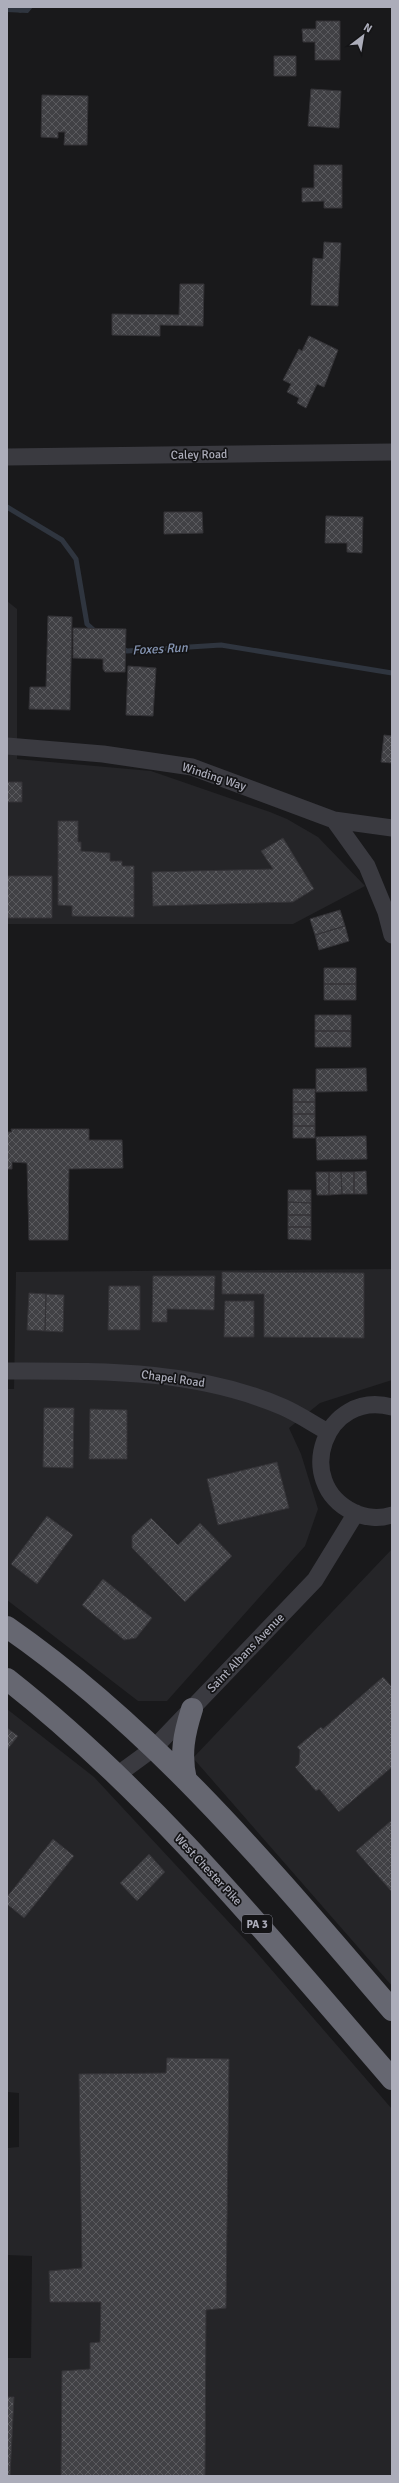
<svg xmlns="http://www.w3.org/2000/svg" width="399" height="2483" font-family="Signika,sans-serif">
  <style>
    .built { fill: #252528 }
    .water { fill: url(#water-waves) }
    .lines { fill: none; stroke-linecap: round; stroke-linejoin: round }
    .stream { stroke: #2f353f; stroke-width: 5 }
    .building { fill: url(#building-cross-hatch); stroke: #343337 }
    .street { stroke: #3a3a40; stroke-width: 17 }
    .highway { stroke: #666771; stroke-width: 22 }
    .labels { text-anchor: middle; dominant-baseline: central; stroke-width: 3.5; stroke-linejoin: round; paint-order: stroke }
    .shield { fill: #141416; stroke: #7e7f89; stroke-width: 1 }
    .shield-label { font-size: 11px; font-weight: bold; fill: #acadba }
    .street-label { font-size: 12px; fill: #acadba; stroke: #141416 }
    .water-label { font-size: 13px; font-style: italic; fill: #8595b3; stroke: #141416 }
  </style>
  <defs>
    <pattern id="water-waves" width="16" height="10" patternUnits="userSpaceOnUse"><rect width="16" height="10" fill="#2f353f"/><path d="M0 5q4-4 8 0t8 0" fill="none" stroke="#4a5059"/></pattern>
    <pattern id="building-cross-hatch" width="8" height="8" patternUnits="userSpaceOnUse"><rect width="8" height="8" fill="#414145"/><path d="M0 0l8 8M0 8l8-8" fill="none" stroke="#5a5a5e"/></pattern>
  </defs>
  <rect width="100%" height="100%" fill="#19191b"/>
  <!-- built -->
  <path class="built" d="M7 601 17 609V759L151 771 270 812 287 819 318 837 365 886 293 924H7Z
    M392 1269V1380L320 1403 289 1428 301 1454 318 1509 305 1546 167 1701H138L7 1600V1389H14L16 1272Z
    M392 1549V1986L193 1758Z
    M7 1709 94 1777 251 1946 392 2109V2476H7V2358H31L32 2256 7 2255V2148L19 2147V2093L7 2092Z"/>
  <!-- water -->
  <path class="water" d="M7 7H33L28 13 7 12Z"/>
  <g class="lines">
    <!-- stream -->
    <path class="stream" d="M7 507 62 540 76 559 87 624 97 633
      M121 648 127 651 221 645 392 673"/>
  </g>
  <!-- building -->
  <path class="building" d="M316 21H340V60H315V42H303L302 29H316Z
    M274 56H296V76H274Z
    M311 89 341 91 339 128 308 126Z
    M42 95 88 96 87 145H64L65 132H58V138L41 137Z
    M314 165H342V208H324V201L302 202V188H314Z
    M324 242 341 243 338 306 311 305 313 258 323 259Z
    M180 284H204L203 326 160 325V336L112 335V314L179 315Z
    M309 336 338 350 324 387 317 384 306 408 297 403 299 398 287 392 291 384 283 380 299 349 302 351Z
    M164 512H202L203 533 164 534Z
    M326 516 363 517 362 553 347 552V543H325Z
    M48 616 72 617 70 710 29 709 30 687H46Z
    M73 628 126 629 125 672H105L103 669V659L73 658Z
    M128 666 156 668 153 716 126 715Z
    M384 735 392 736V763L381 762Z
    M7 782H22V802H7Z
    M58 821H78V842H81V851L110 853V861H122V866H134V917L72 916V906L58 905Z
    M283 838 314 889 293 902 153 906 152 872 273 869 261 851Z
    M7 876H52V918H7Z
    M340 910 345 926 315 935 310 919Z
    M345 926 349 941 319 950 315 935Z
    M324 968H356V984H324Z
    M324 984H356V1000H324Z
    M315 1015H351V1031H315Z
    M315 1031H351V1047H315Z
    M366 1068 367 1091 316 1092V1069Z
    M293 1089H315V1102H293Z
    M293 1102H315V1114H293Z
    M293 1114H315V1126H293Z
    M293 1126H315V1138H293Z
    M11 1129H89V1140H122L123 1168 69 1169 68 1240H29L27 1163 12 1162V1169H7V1132H12Z
    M366 1136 367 1159 317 1160 316 1137Z
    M366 1171 367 1194H354V1172Z
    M316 1172H329V1195H317Z
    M329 1172H341L342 1194 329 1195Z
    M341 1172H354V1194H342Z
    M288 1190H311V1203L288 1202Z
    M288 1202 311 1203V1215H288Z
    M288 1215H311V1227H288Z
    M288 1227H311V1240L288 1239Z
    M222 1272 364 1273V1338L264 1337V1294H222Z
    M153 1276H215L214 1310 167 1309V1322H152Z
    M109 1286H140V1330H108Z
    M29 1293 46 1294 45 1331 27 1330Z
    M46 1294 64 1295 63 1332 45 1331Z
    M225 1301H254V1337H224Z
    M44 1408H74L73 1468 43 1467Z
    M90 1409 127 1410V1459H89Z
    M277 1462 289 1508 218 1525 207 1479Z
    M47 1516 73 1535 37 1584 11 1564Z
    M151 1518 178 1545 200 1523 232 1556 185 1602 132 1548V1536Z
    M103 1579 152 1618 136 1638 124 1640 82 1605Z
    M383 1677 392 1687V1767L339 1812 319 1789 316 1791 295 1767 299 1764 300 1750 297 1747 321 1727 323 1729Z
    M7 1728 18 1736 7 1750Z
    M392 1820V1892L356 1851Z
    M53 1839 74 1856 24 1918 7 1904V1897Z
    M149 1854 165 1872 137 1901 120 1883Z
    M167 2058 229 2059 226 2308 206 2310 205 2476H61L62 2371 90 2369V2343L100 2342 101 2302H50L49 2271 82 2268 79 2074 166 2073Z
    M7 2397H14L10 2476H7Z"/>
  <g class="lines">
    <!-- street -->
    <path class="street" d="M7 457 392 452
      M7 746 103 754 192 767 334 820 392 828
      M334 820 367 866 386 912 392 935
      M7 1371C101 1371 195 1369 283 1407 299 1414 313 1424 328 1432
      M392 1407C325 1389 292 1482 353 1512 365 1518 380 1519 392 1515
      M117 1775 154 1748 315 1580 356 1513"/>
    <!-- highway -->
    <path class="highway" d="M7 1627C157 1731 274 1873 392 2010
      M7 1679C153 1794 271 1939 392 2079
      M186 1780C180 1754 184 1734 192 1709"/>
  </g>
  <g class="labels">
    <!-- shield labels -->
    <rect class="shield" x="242" y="1915" width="30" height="18" rx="3"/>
    <g class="shield-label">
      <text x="257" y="1924">PA 3</text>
    </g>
    <!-- street labels -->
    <g class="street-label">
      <text transform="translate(199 455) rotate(-1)">Caley Road</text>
      <text transform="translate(214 777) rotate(18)">Winding Way</text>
      <text transform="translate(173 1379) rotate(8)">Chapel Road</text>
      <text transform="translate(246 1653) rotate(-46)">Saint Albans Avenue</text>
      <text transform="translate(208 1870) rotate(47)">West Chester Pike</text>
    </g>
    <!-- water labels -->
    <g class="water-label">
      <text transform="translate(160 649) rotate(-3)">Foxes Run</text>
    </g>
  </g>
  <!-- border -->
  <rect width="399" height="2483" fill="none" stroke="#acadba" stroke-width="16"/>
  <!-- north arrow -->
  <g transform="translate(363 36) rotate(31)" stroke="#141416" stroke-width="3" paint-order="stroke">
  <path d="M0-3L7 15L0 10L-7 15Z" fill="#acadba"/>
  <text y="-6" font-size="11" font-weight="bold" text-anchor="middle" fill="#acadba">N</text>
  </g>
</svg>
